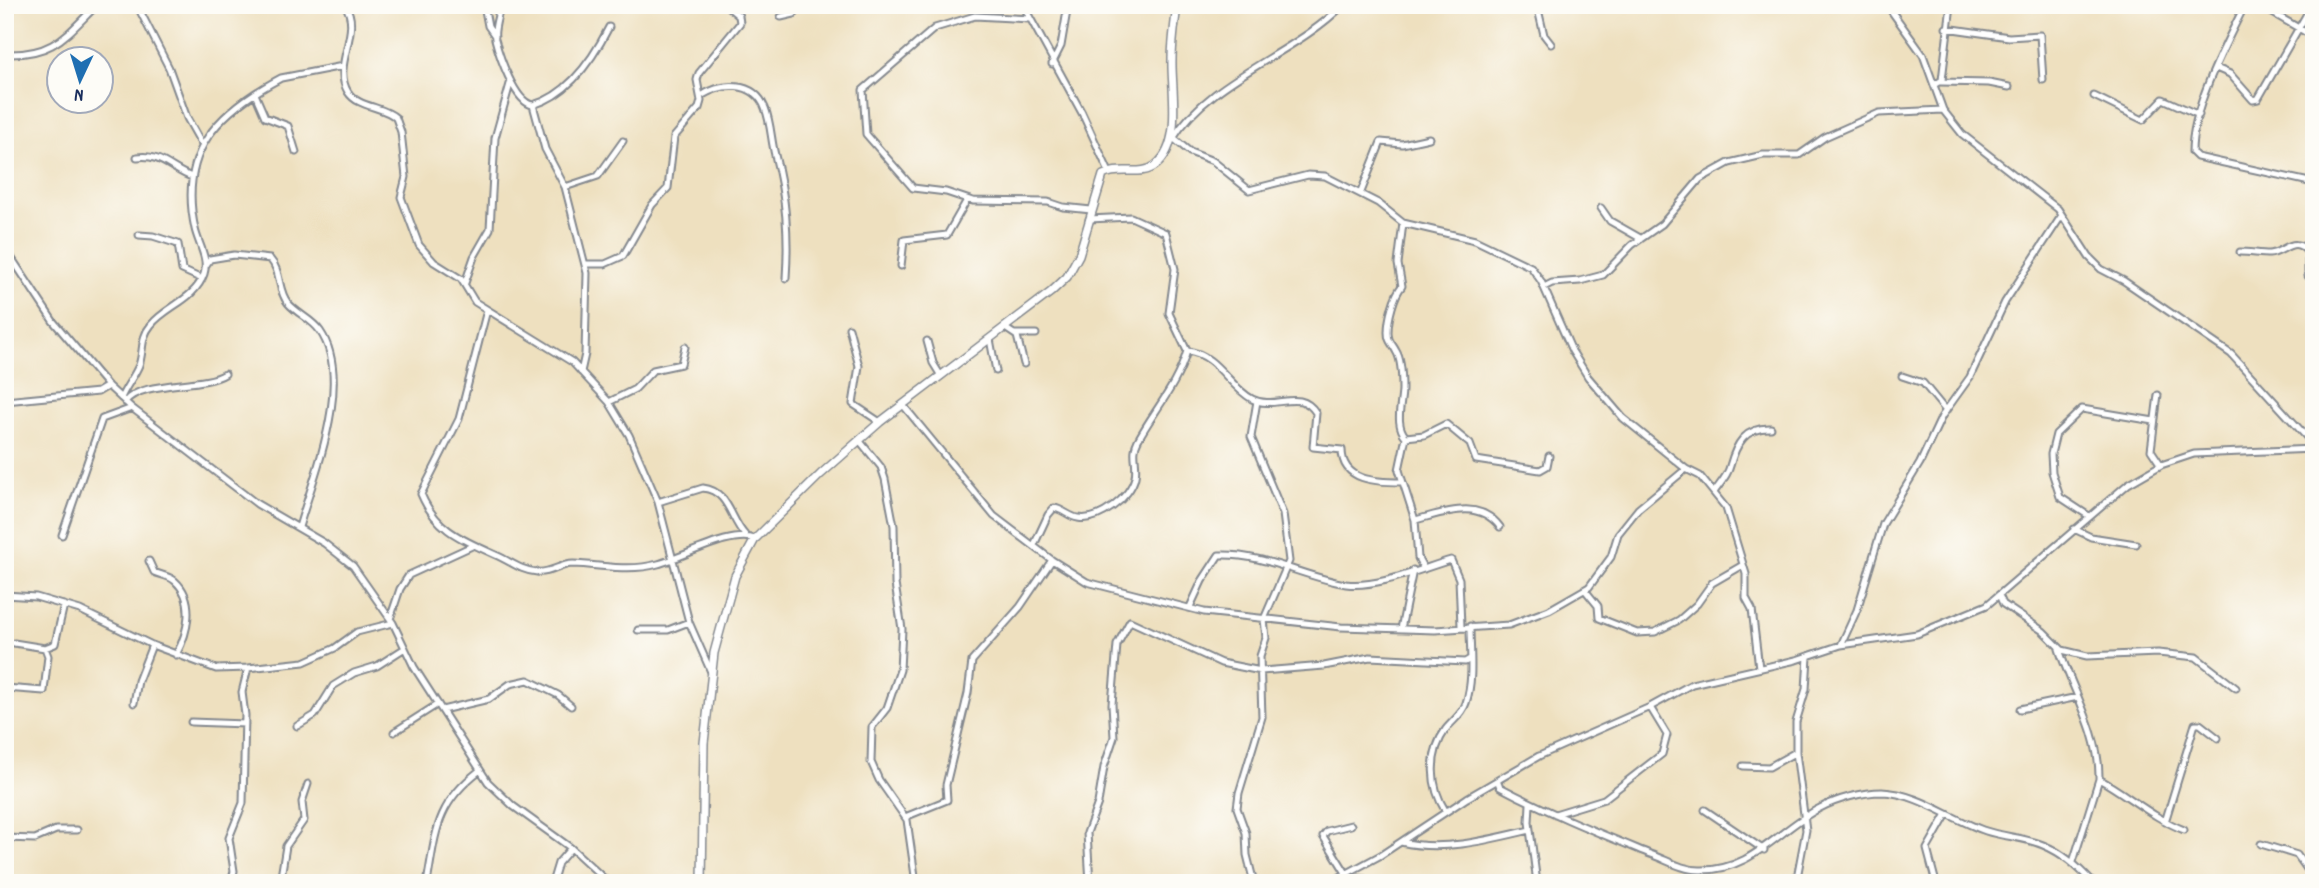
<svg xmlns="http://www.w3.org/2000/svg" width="2319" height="888" font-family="Dekko,sans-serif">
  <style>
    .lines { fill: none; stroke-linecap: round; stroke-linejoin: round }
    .minor-casing { stroke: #84888e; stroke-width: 9 }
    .major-casing { stroke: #84888e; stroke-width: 10 }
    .minor { stroke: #fff; stroke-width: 5 }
    .major { stroke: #fff; stroke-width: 7 }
  </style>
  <rect width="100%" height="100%" fill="#fdfcf7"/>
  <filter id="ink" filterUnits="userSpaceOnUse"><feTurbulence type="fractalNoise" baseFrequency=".0143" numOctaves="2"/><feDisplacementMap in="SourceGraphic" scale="14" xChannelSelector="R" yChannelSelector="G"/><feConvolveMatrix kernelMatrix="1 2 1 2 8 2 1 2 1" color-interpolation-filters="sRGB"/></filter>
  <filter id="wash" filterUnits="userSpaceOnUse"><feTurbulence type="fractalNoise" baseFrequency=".00686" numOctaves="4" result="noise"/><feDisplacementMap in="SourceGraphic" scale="28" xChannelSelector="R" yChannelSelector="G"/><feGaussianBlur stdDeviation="1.57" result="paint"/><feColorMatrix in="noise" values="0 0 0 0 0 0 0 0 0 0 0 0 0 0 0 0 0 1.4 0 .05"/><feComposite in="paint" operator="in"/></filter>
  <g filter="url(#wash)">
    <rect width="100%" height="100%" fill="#eee0bf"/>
  </g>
  <g filter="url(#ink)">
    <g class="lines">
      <!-- minor casing -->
      <g class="minor-casing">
        <path id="minor" d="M137 5 169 68 187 118 201 143
          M345 5C363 31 331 65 348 92 358 108 384 106 396 118L401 132 406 177 401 197 419 245 434 262 461 279 475 302 572 362 609 402 629 435 658 502 689 622 711 672
          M484 5 488 26 495 36
          M500 5C499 15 493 29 495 39 499 55 515 103 533 105L545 149 565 187 587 273 585 354 581 372
          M1023 5 1082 113 1109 172
          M1537 5 1544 35 1551 44
          M1887 5 1923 55 1943 110 1962 134 2058 209 2089 257 2101 269 2124 281 2231 354 2314 445
          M2245 5C2225 45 2192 107 2192 152L2197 157 2314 183
          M2259 5 2314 37
          M781 17 794 14 800 5
          M1029 19 975 16 935 28 863 90 866 134 913 188 946 192 973 201 1048 202 1063 207 1091 210
          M1946 28 2009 37 2040 35 2043 80
          M5 54C54 56 66 35 97 5
          M1052 64 1061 46 1068 5
          M2216 68 2230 74 2253 100 2258 99 2312 5
          M1941 82 1989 83 2009 87
          M1934 85 1942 80 1951 5
          M255 94 265 117 288 126 296 152
          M701 96C721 83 754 80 765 108 771 123 771 140 775 155 786 198 789 234 786 278
          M2094 96 2143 120 2163 99 2199 115
          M533 105C568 95 593 59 609 27
          M1173 138 1190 152 1213 161 1249 190 1308 175 1325 176 1378 203 1403 223 1475 240 1531 267 1541 281 1572 351 1588 377 1623 418 1686 469 1700 476 1726 508 1746 574V598L1752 609 1759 668
          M1172 140C1210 78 1294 55 1343 5
          M137 157C160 153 172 170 192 177
          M565 187 598 176 623 141
          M1361 192 1381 142 1402 144 1429 138
          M1601 208 1610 221 1640 238
          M1403 223 1398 264 1402 286C1394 295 1388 319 1388 332 1388 342 1392 343 1396 351 1402 360 1402 379 1402 389 1402 404 1394 424 1406 437L1399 470 1415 520 1418 558 1424 569
          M139 235 153 236 178 244 182 270 202 279
          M5 248 53 321 108 386 132 408 257 504 324 543 353 566 393 623 414 667 488 782 513 806 571 848 609 883
          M2240 252C2250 252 2260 254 2269 254 2284 253 2294 234 2308 253V276L2314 282
          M585 264H605L623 256 652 205 668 188 674 137 699 108 701 101 697 80 699 73 740 23 739 16 726 5
          M206 265 210 259 234 255 270 259C282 272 277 290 288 303 297 314 312 319 320 331 354 380 314 475 299 527
          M901 266 904 240 947 235 967 200
          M465 283 474 257 490 229 495 138 510 84
          M1544 287 1552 283 1580 281 1603 275 1632 245 1662 224 1700 179 1729 163 1763 155H1799L1825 137 1879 113 1943 110
          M487 310 459 419 421 494C437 532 464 540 498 556 511 562 522 571 537 572 550 574 560 564 573 564 603 565 628 572 658 564 685 557 731 530 755 539
          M849 328 859 366 853 404 880 422
          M1005 328 1017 336 1024 364
          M1015 334H1036
          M990 339 996 371
          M927 341 933 363 941 376
          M1187 351C1217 354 1228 386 1252 399 1275 411 1300 387 1316 413L1313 447 1342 450C1342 481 1376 482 1402 482
          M1902 376 1923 383 1946 411
          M2158 395 2151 450 2161 465
          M121 398C126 386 134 377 139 365 144 351 140 338 151 325 166 306 195 300 204 274 209 259 198 243 195 229 178 152 217 112 281 78L343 66
          M5 401 98 392 108 386
          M125 402C140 380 203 388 225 374
          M609 402 635 389 653 370 681 364 685 347
          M903 405 994 516 1052 560 1087 582 1204 612 1341 627 1435 630 1509 625 1549 610 1589 587 1611 557 1618 534 1638 509 1686 469
          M1406 437 1424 435 1446 424 1470 444 1476 460 1540 470 1547 466 1549 456
          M859 440 881 467 885 479 894 526 895 584 902 629 900 670 887 708 872 727 871 762 879 780 907 820 916 883
          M1715 491C1720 484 1728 475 1730 466 1736 444 1745 427 1771 428
          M658 502 703 488C729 491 730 519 745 535
          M2089 516 2060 497 2052 472 2051 454 2056 434 2082 409 2154 421
          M1415 520C1444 513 1478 498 1500 527
          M2074 529 2091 537 2136 544
          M62 535 102 419 132 408
          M1034 545 1048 515 1054 508C1063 509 1069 517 1078 518 1099 522 1131 497 1135 477 1138 463 1131 453 1138 440 1155 409 1177 386 1187 351L1169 313 1175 269 1166 233 1131 217 1089 219
          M149 561 154 572C160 575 170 576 175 581 196 600 188 633 176 655
          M1585 590 1598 606 1599 618 1637 633 1655 632 1679 620 1697 604 1712 583 1743 565
          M5 595 36 597 80 610 152 645 216 669 248 668
          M1999 595 2003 604 2043 631 2062 650 2087 656 2158 653 2196 657 2236 688
          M1190 607 1202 581 1219 555C1263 553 1303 577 1346 584 1378 588 1420 569 1451 560L1459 579 1461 626
          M390 619 400 589 409 575 472 546
          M1401 629 1413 570
          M638 630H668L689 622
          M14 643 45 648 55 644 64 605
          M1841 645 1857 610 1883 524 1920 463 1942 416 1970 377 2005 302 2062 215
          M2059 649C2073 692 2100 733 2099 779L2073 862
          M5 688 44 691 48 656 45 648
          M134 703 138 681 152 645
          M2020 709 2078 697
          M442 710 489 699 510 684 528 680 558 695 571 706
          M191 722 245 724
          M297 726 315 715 333 686 354 673 377 666 405 648
          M394 732 438 704
          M1743 766 1769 767 1796 752
          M2099 779C2128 795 2153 818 2184 830
          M1498 782 1500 787C1549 813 1599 833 1650 854 1667 860 1682 870 1700 870 1753 871 1778 829 1820 808 1837 799 1863 792 1882 792 1918 793 1952 820 1986 831 2004 837 2024 837 2043 845 2063 853 2078 867 2093 883
          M1530 804 1529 822 1537 883
          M1705 810 1764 850
          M1446 812C1430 787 1428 754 1446 729 1453 720 1462 715 1466 703 1474 679 1470 652 1470 626
          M1555 814 1604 799 1662 754 1667 735 1650 707
          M905 817 947 800 946 785 968 693 972 661 1020 607 1052 560
          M2165 822 2195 724H2200L2218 738
          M5 838 35 839 56 830H77
          M1401 842C1443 852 1488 840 1530 830
          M2261 844 2297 855 2314 879
          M1346 873 1323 836 1327 831 1351 825
          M1357 878 1387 883
          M231 883 234 871 229 838 243 803 245 715 242 692 248 668 304 662 335 648 357 632 393 623
          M280 883 286 846 304 820 302 802 308 784
          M427 883C436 833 435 805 479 771
          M552 883 558 863 571 848
          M1090 883 1087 833 1098 803 1104 767 1114 737 1112 704 1117 645 1130 621 1221 663 1261 671 1324 666 1370 657 1465 662 1470 659
          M1254 883 1247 855 1246 833 1237 808 1239 793 1262 717 1260 656 1266 638 1264 619 1289 561 1283 514 1251 437 1257 401
          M1329 883 1381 855 1467 798 1539 756 1650 707 1692 684 1796 660 1841 645 1917 634 1987 605 2128 484 2161 465 2194 454 2314 449
          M1796 883 1806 830 1796 752V722L1806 689 1808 657
          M1936 883 1927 849 1947 814"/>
      </g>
      <!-- major casing -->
      <g class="major-casing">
        <path id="major" d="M702 883 704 743 714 653 735 576 755 539 821 474 880 422 1051 292 1067 277 1079 255 1103 175C1119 166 1142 177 1156 165 1183 144 1171 89 1172 60 1172 42 1175 23 1177 5"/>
      </g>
      <!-- minor -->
      <use href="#minor" class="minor"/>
      <!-- major -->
      <use href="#major" class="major"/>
    </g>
  </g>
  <!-- margin -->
  <rect width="2319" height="888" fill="none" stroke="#fdfcf7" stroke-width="28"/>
  <!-- north arrow -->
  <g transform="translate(80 80) rotate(184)"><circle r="33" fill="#fdfcf7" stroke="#a3aaba" stroke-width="2"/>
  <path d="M0-5L12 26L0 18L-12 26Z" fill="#1f6fb2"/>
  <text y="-10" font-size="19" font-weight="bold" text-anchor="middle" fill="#1b2f5e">N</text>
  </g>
</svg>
